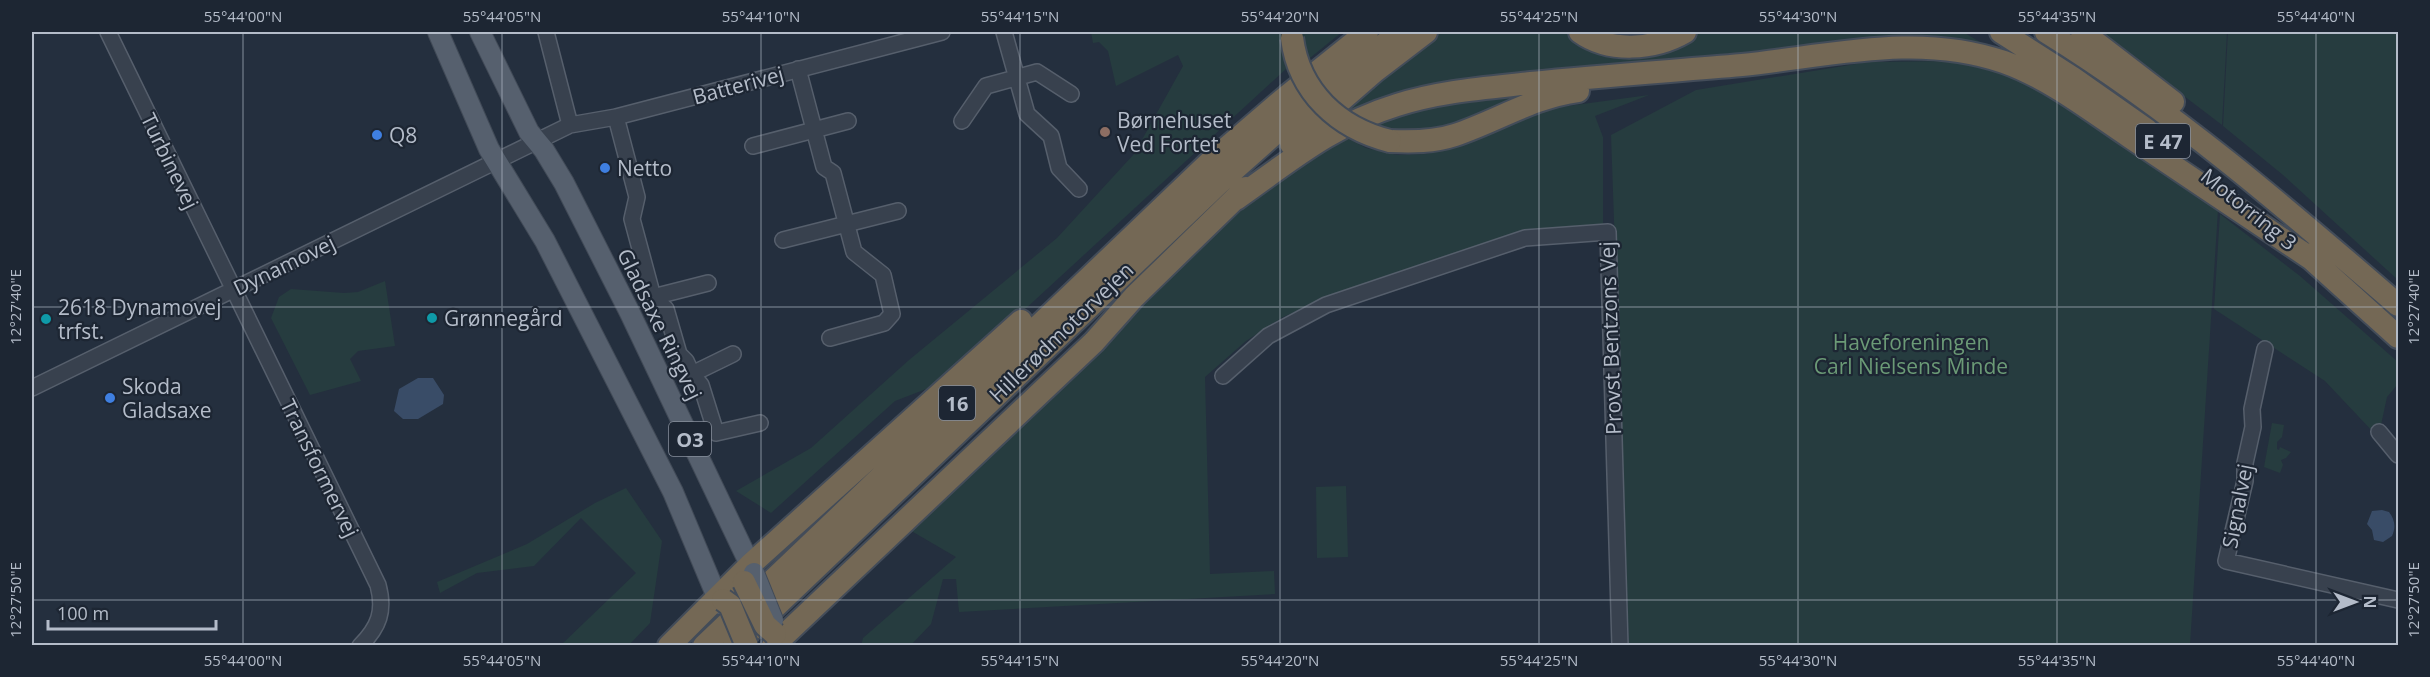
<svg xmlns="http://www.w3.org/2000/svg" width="2430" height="677" font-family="'Open Sans',sans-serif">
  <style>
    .green { fill: #263c3f }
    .water { fill: #394c67 }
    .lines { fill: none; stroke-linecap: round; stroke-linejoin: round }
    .minor-casing { stroke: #565f6c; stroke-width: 18 }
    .major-casing { stroke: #414a57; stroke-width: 22 }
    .highway-casing { stroke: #434c59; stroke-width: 26 }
    .minor { stroke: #38414e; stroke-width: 15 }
    .major { stroke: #56606e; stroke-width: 20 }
    .highway { stroke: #746855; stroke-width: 22 }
    .major-bridge-casing { stroke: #414a57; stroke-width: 22; stroke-linecap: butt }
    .highway-bridge-casing { stroke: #434c59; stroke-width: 26; stroke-linecap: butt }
    .major-bridge { stroke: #56606e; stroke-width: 20 }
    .highway-bridge { stroke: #746855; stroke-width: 22 }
    .ticks { fill: none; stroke: #b4bcc9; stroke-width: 1.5; stroke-opacity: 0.45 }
    .education-dot { fill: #8d6e63; stroke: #1d2633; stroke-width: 2 }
    .shop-dot { fill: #3f7fe0; stroke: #1d2633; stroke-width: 2 }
    .culture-dot { fill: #0f9aa8; stroke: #1d2633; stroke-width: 2 }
    .labels { text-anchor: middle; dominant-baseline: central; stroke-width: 4.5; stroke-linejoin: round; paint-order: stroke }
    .shield { fill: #1d2633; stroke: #878f9c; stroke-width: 1.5 }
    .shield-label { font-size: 20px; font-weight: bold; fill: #b4bcc9 }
    .street-label { font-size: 21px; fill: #b4bcc9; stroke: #1d2633 }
    .poi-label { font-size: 21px; fill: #b4bcc9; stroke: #1d2633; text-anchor: start }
    .park-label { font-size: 21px; fill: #6b9a76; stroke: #1d2633 }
    .neatline { fill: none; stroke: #b4bcc9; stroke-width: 2 }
    .ticks-label { font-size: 15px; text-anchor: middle; fill: #b4bcc9 }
  </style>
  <rect width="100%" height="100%" fill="#242f3e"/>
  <!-- green -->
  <path class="green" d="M1091 32H1282L1281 43 1287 68 947 381 895 401 771 513 736 491 811 448 909 360 1057 238 1134 154 1183 66 1178 55 1116 86 1108 51 1099 42 1093 43Z
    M1298 32H1342L1305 62Z
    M1440 32H1567L1588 46 1688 41 1701 32H1963L2009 59 1907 40 1347 117 1337 110Z
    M2100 32H2227L2222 125Z
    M2228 32H2398V280L2283 175 2223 126Z
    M1949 61 2013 76 2054 100 2218 210 2190 645H1629L1611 135 1696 90 1868 62Z
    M1534 95 1426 139 1361 127 1401 110Z
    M1649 95 1595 116 1603 137V225L1336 294 1283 317 1246 341 1205 377 1210 574 1274 571 1275 594 959 612 956 579H943L931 624 911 645 861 646 863 638 956 557 908 529 1256 193 1342 135 1366 148 1397 155 1427 154 1457 146 1522 117 1553 108Z
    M2220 214 2300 276 2398 362V384L2387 397 2381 425 2375 434 2325 381 2214 309Z
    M385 281 395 346 358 351 350 359 361 381 310 395 271 318 279 297 291 289 344 293 358 292Z
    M2272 423 2284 425 2282 437 2277 442V449L2279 450 2280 447 2291 452 2286 458 2281 460 2283 465 2280 473 2264 467Z
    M1346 486 1348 557 1317 558 1316 487Z
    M626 488 662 541 650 623 629 645H561L636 573 581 518 534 566 477 573 440 593 437 582 527 544 595 503Z"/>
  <!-- water -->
  <path class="water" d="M418 378H433L444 395 443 404 418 419H403L394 411 399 389Z
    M2382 510 2389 512C2395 520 2396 527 2392 536L2383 542 2374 540 2372 530 2367 524 2372 511Z"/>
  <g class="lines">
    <!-- minor casing -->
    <g class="minor-casing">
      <path id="minor" d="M108 32 378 585C385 611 379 627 360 646
        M546 32 570 125
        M1004 32 1027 114 1051 136 1059 168 1079 189
        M798 69 824 167 833 173 854 252 883 275 892 314 884 323 830 338
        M616 117 637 197 632 219 653 297 666 309 679 354 686 361 692 374 701 385 716 433 760 423
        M962 121 986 86 1037 72 1071 94
        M753 146 848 121
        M783 240 898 211
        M653 297 708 283
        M2265 349 2252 409 2253 427 2245 463V481L2226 561 2398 600
        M692 374 733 354
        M1223 376 1268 336 1326 305 1525 238 1608 232 1620 646
        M32 388 570 125 616 117 942 32
        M2379 432 2398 455"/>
    </g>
    <!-- major casing -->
    <g class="major-casing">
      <path id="major" d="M438 32 489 149 545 241 673 492 720 604
        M480 32 529 132 544 150 564 183 630 313 754 573"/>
    </g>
    <!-- highway casing -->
    <g class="highway-casing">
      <path id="highway" d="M1580 32C1609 53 1654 50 1685 32
        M2001 32 2073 78 2147 130
        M2046 32C2172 110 2286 208 2398 305
        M2082 32 2173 102
        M1390 141C1412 142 1434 142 1455 135 1497 121 1533 97 1578 91
        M1291 144 1375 71 1426 32
        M1236 199C1290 161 1332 125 1397 105 1441 91 1486 88 1531 83 1601 76 1672 71 1742 65 1829 56 1918 32 2004 62 2049 78 2091 111 2130 137 2192 179 2254 220 2316 262
        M2306 254 2398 337
        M669 646 750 565 1021 321
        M704 646 1210 162 1287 96 1367 32
        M734 646 1218 184 1300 111 1400 32
        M773 646 1094 342 1134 297 1246 188"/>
    </g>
    <!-- minor -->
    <use href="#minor" class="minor"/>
    <!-- major -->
    <use href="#major" class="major"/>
    <!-- highway -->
    <use href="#highway" class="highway"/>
    <!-- major-bridge casing -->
    <g class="major-bridge-casing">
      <path id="major-bridge" d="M754 573 773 620"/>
    </g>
    <!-- highway-bridge casing -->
    <g class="highway-bridge-casing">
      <path id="highway-bridge" d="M1292 38C1299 92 1338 128 1390 141
        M744 582 765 625 775 634
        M723 600 730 605 747 646"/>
    </g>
    <!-- major-bridge -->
    <use href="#major-bridge" class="major-bridge"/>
    <!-- highway-bridge -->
    <use href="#highway-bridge" class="highway-bridge"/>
  </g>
  <!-- ticks -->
  <path class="ticks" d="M243 32V646M502 32V646M761 32V646M1020 32V646M1280 32V646M1539 32V646M1798 32V646M2057 32V646M2316 32V646M32 307H2398M32 600H2398"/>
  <!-- markers -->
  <circle class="education-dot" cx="1105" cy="132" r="6"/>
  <g class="shop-dot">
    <circle cx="377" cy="135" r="6"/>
    <circle cx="605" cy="168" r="6"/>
    <circle cx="110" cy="398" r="6"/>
  </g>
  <g class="culture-dot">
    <circle cx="432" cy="318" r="6"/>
    <circle cx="46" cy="319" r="6"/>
  </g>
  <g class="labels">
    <!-- shield labels -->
    <g class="shield">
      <rect x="2136" y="124" width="54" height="34" rx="4.5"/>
      <rect x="939" y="386" width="36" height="34" rx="4.5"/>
      <rect x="669" y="422" width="42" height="34" rx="4.5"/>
    </g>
    <g class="shield-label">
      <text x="2163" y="141">E 47</text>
      <text x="957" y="403">16</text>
      <text x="690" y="439">O3</text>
    </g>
    <!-- street labels -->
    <g class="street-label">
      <text transform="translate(738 85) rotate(-15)">Batterivej</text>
      <text transform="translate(170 161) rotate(64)">Turbinevej</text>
      <text transform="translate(2249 209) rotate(39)">Motorring 3</text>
      <text transform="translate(284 265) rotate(-26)">Dynamovej</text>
      <text transform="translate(660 324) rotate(64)">Gladsaxe Ringvej</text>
      <text transform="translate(1061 332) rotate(-44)">Hillerødmotorvejen</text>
      <text transform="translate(1610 338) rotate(-92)">Provst Bentzons Vej</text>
      <text transform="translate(320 468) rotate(64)">Transformervej</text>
      <text transform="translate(2237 506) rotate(-79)">Signalvej</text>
    </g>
    <!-- poi labels -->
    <g class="poi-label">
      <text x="1117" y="120">Børnehuset<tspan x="1117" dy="24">Ved Fortet</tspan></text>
      <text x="389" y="135">Q8</text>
      <text x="617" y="168">Netto</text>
      <text x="58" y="307">2618 Dynamovej<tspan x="58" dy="24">trfst.</tspan></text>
      <text x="444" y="318">Grønnegård</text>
      <text x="122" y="386">Skoda<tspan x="122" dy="24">Gladsaxe</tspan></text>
    </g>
    <!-- park labels -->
    <g class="park-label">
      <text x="1911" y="342">Haveforeningen<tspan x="1911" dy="24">Carl Nielsens Minde</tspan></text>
    </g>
  </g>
  <!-- border -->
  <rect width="2430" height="677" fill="none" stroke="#1d2633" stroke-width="66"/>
  <!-- north arrow -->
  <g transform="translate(2355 602) rotate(90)" stroke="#1d2633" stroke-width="4.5" paint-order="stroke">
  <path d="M0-4.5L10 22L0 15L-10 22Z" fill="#b4bcc9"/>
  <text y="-9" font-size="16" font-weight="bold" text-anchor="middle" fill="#b4bcc9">N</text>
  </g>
  <!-- scale -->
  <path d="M48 620v9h168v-9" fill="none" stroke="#b4bcc9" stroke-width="3"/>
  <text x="57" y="620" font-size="18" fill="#b4bcc9" stroke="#1d2633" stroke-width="4.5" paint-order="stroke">100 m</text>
  <rect x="33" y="33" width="2364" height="611" class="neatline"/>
  <g class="ticks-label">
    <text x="243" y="22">55°44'00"N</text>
    <text x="502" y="22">55°44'05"N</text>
    <text x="761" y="22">55°44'10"N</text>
    <text x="1020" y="22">55°44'15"N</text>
    <text x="1280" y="22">55°44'20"N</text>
    <text x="1539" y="22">55°44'25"N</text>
    <text x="1798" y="22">55°44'30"N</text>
    <text x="2057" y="22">55°44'35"N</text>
    <text x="2316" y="22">55°44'40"N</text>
    <text transform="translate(2414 307) rotate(-90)" y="5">12°27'40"E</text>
    <text transform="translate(16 307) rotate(-90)" y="5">12°27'40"E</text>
    <text transform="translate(2414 600) rotate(-90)" y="5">12°27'50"E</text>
    <text transform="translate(16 600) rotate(-90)" y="5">12°27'50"E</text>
    <text x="243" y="666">55°44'00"N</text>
    <text x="502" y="666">55°44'05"N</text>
    <text x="761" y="666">55°44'10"N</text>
    <text x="1020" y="666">55°44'15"N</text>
    <text x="1280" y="666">55°44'20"N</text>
    <text x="1539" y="666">55°44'25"N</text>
    <text x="1798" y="666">55°44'30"N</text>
    <text x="2057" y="666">55°44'35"N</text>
    <text x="2316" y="666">55°44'40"N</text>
  </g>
</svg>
